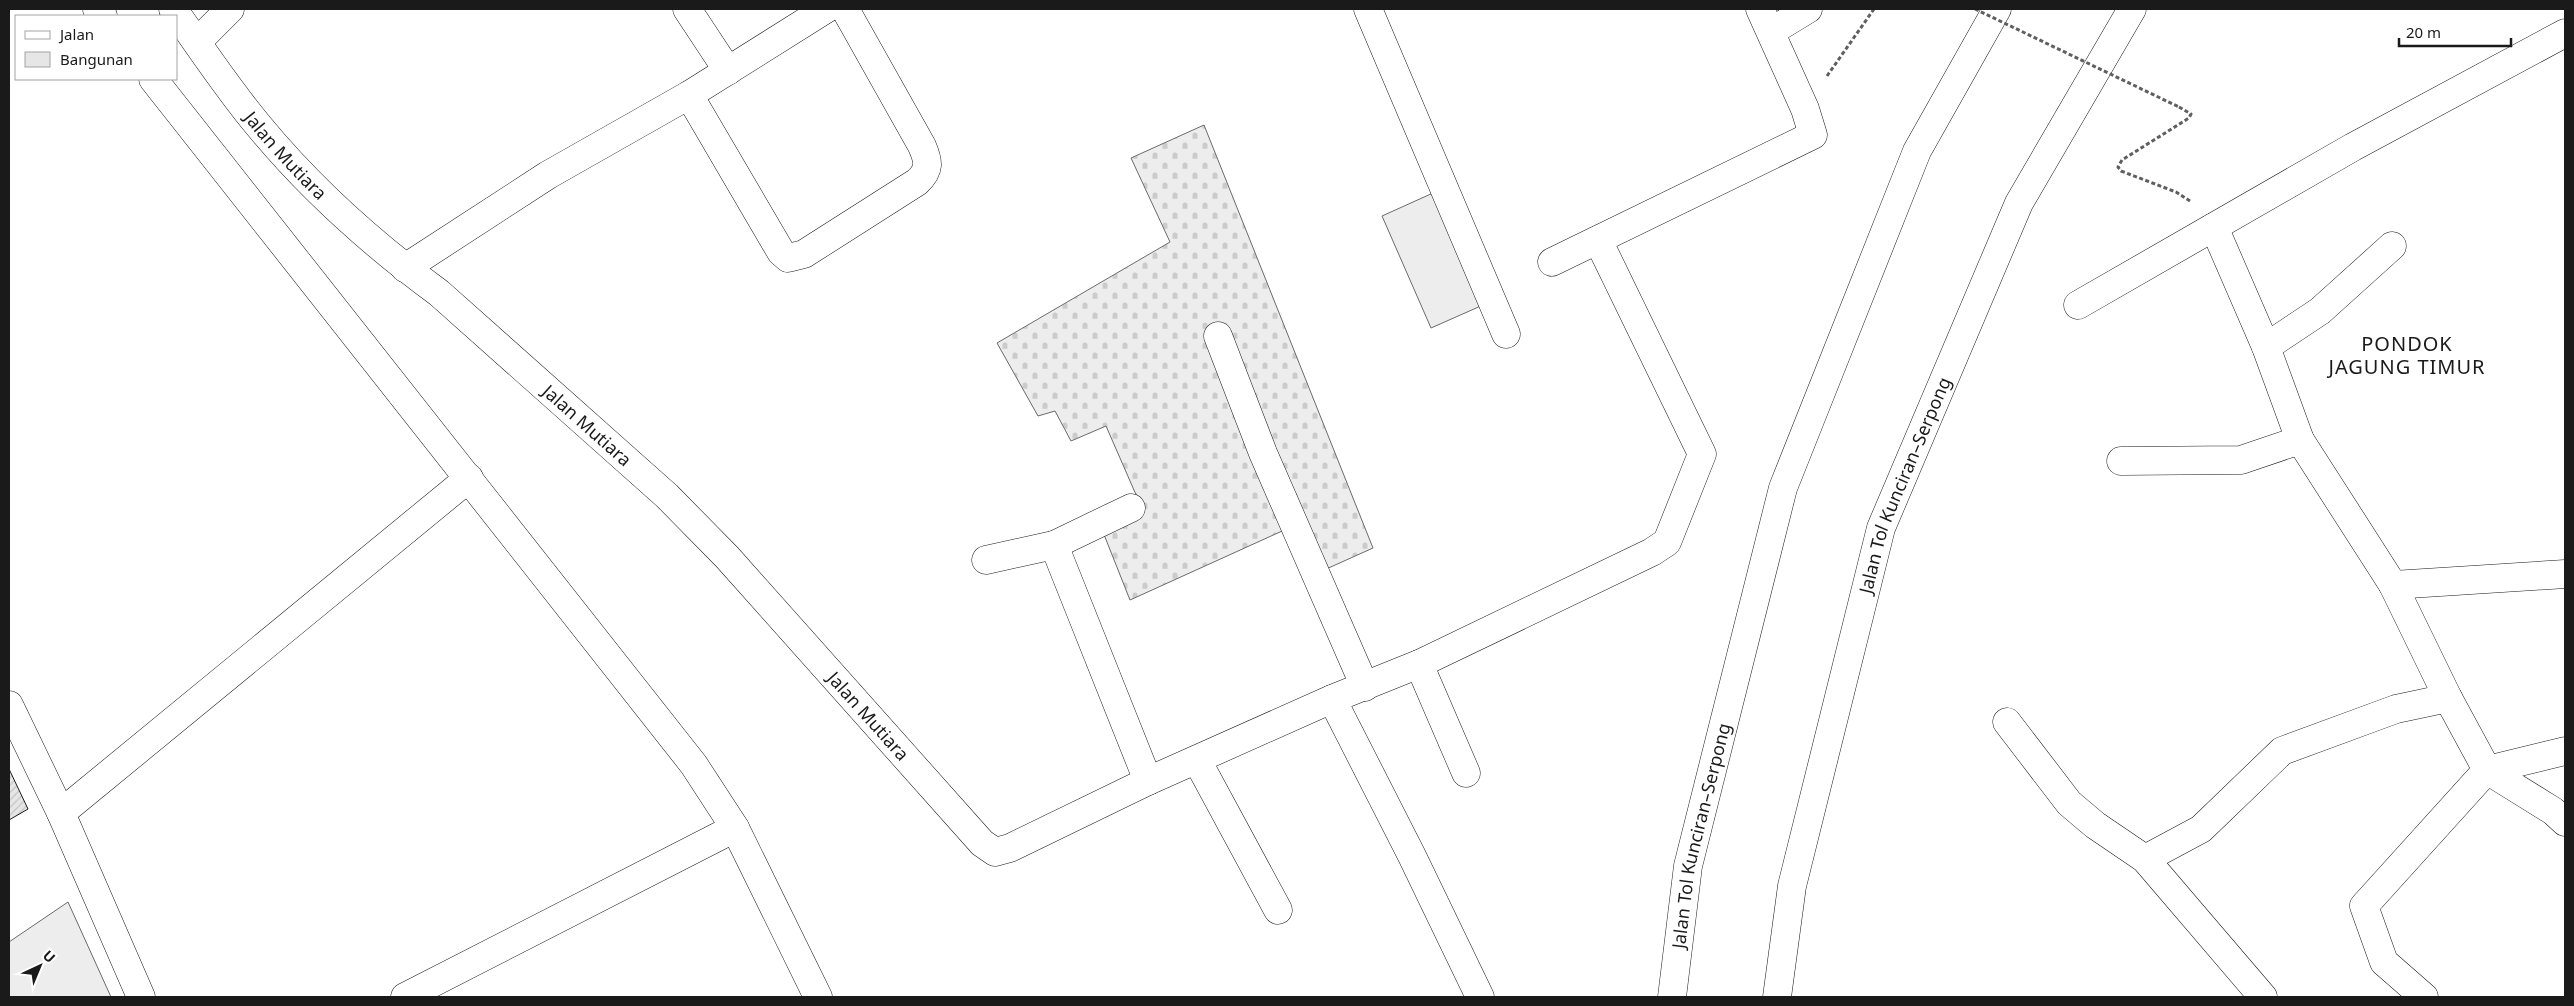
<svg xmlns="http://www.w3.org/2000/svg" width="2574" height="1006" font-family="'Noto Sans',sans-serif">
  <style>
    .built { fill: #ededed; stroke: #6a6a6a }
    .cemetery { fill: url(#cemetery-stones); stroke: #6a6a6a }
    .building { fill: url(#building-hatch); stroke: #1a1a1a }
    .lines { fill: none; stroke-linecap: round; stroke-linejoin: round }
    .minor-casing { stroke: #1a1a1a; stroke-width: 29 }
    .highway-casing { stroke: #1a1a1a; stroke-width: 29 }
    .path { stroke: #5f5f5f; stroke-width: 3; stroke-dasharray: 4 2.5; stroke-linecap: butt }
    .minor { stroke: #fff; stroke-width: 28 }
    .highway { stroke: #fff; stroke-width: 28 }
    .path-bridge { stroke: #5f5f5f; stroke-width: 3; stroke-dasharray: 4 2.5; stroke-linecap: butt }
    .labels { text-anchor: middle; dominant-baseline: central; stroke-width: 4; stroke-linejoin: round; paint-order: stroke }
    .street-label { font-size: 18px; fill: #1a1a1a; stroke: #fff }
    .quarter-label { font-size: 20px; letter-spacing: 1px; fill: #1a1a1a; stroke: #fff }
  </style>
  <defs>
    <pattern id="cemetery-stones" width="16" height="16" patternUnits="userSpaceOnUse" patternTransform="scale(1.25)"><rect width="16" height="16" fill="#ededed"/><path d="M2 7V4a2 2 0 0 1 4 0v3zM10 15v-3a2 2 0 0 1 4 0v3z" fill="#cbcbcb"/></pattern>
    <pattern id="building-hatch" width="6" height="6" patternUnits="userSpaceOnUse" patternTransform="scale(1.25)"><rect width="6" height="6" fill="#e6e6e6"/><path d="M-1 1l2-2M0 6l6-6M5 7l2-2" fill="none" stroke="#c5c5c5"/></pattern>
  </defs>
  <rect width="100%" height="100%" fill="#fff"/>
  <!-- built -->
  <path class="built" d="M1433 193 1483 305 1431 328 1382 216Z
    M68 902 111 997H9V942Z"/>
  <!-- cemetery -->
  <path class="cemetery" d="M1204 125 1373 548 1324 570 1302 522 1130 600 1101 527 1144 513 1106 426 1071 441 1055 411 1038 416 997 343 1170 242 1131 158Z"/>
  <!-- building -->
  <path class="building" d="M9 769 28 809 9 820Z"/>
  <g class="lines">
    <!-- minor casing -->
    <g class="minor-casing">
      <g id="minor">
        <path d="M97 9 103 16"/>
        <path id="s1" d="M173 9C201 48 227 88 258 125 309 187 375 246 439 293L667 496 727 557 982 843 995 852 1010 848 1148 781 1332 699 1419 664 1652 552 1667 542 1702 454 1598 240"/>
        <path d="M687 9 728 71"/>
        <path d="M1368 9 1506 334"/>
        <path d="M1772 31 1808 9"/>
        <path d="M197 42 230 9"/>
        <path d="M153 79 694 765 735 828 818 997"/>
        <path d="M689 95 781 252 788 258 804 254 917 182C930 170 929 162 922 146L845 9"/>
        <path d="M2214 227 2266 347 2300 440 2393 585 2448 698 2487 770 2553 811 2565 822"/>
        <path d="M1552 262 1813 135 1805 109 1760 9"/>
        <path d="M405 268 548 175 689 95 826 9"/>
        <path d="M2078 305 2353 147 2565 33"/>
        <path d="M1218 336 1263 453 1365 687"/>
        <path d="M2266 347 2320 311 2392 246"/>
        <path d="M2121 461 2241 460 2300 440"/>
        <path d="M1054 545 1148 781"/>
        <path d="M986 560 1054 545 1131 508"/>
        <path d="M2393 585 2565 574"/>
        <path d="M1419 664 1466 773"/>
        <path d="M1332 699 1412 856 1480 997"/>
        <path d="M9 705 61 813 141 997"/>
        <path d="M2007 722 2069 803 2095 825 2145 859 2263 997"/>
        <path d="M1197 760 1278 910"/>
        <path d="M61 813 469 478"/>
        <path d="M2145 859 2201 829 2282 751 2396 709 2448 698"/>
        <path d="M405 997 735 828"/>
        <path d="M2424 997 2384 962 2364 906 2487 770 2565 751"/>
      </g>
    </g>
    <!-- highway casing -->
    <g class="highway-casing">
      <g id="highway">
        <path id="s2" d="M1672 997 1688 866 1783 488 1917 151 1997 9"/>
        <path id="s3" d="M1777 997 1792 886 1881 528 2019 203 2132 9"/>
      </g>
    </g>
    <!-- path -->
    <path class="path" d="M1827 76 1874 9
      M2179 107 2191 114 2189 118 2122 160 2118 167 2121 171 2176 192 2190 201"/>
    <!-- minor -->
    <use href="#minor" class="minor"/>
    <!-- highway -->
    <use href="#highway" class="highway"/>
    <!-- path-bridge -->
    <path class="path-bridge" d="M1975 9 2179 107"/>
  </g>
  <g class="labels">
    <!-- street labels -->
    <g class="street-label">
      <text stroke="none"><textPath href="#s1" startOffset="185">Jalan Mutiara</textPath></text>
      <text stroke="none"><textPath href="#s1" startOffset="590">Jalan Mutiara</textPath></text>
      <text stroke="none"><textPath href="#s3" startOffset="529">Jalan Tol Kunciran–Serpong</textPath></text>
      <text stroke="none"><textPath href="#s1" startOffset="995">Jalan Mutiara</textPath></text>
      <text stroke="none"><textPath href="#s2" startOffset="164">Jalan Tol Kunciran–Serpong</textPath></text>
    </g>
    <!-- quarter labels -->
    <g class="quarter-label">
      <text x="2407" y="343">PONDOK<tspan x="2407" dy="23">JAGUNG TIMUR</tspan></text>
    </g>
  </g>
  <!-- border -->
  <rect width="2574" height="1006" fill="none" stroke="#1a1a1a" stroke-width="20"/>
  <!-- legend -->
  <rect x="15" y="15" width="162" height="65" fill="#ffffff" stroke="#a3a3a3"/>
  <rect x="25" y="31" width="25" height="8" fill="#ffffff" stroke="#a3a3a3"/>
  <text x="60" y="40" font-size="15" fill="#1a1a1a">Jalan</text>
  <rect x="25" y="52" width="25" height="15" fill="#e6e6e6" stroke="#a3a3a3"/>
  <text x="60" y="65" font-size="15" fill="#1a1a1a">Bangunan</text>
  <!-- north arrow -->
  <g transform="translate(40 966) rotate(44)" stroke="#ffffff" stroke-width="4" paint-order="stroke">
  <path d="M0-4L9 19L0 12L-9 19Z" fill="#1a1a1a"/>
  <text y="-8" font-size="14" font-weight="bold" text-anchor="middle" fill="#1a1a1a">U</text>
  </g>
  <!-- scale -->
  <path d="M2399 38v8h112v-8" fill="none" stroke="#1a1a1a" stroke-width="2.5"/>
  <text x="2406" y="38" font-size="15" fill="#1a1a1a" stroke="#ffffff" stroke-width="4" paint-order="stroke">20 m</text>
</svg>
